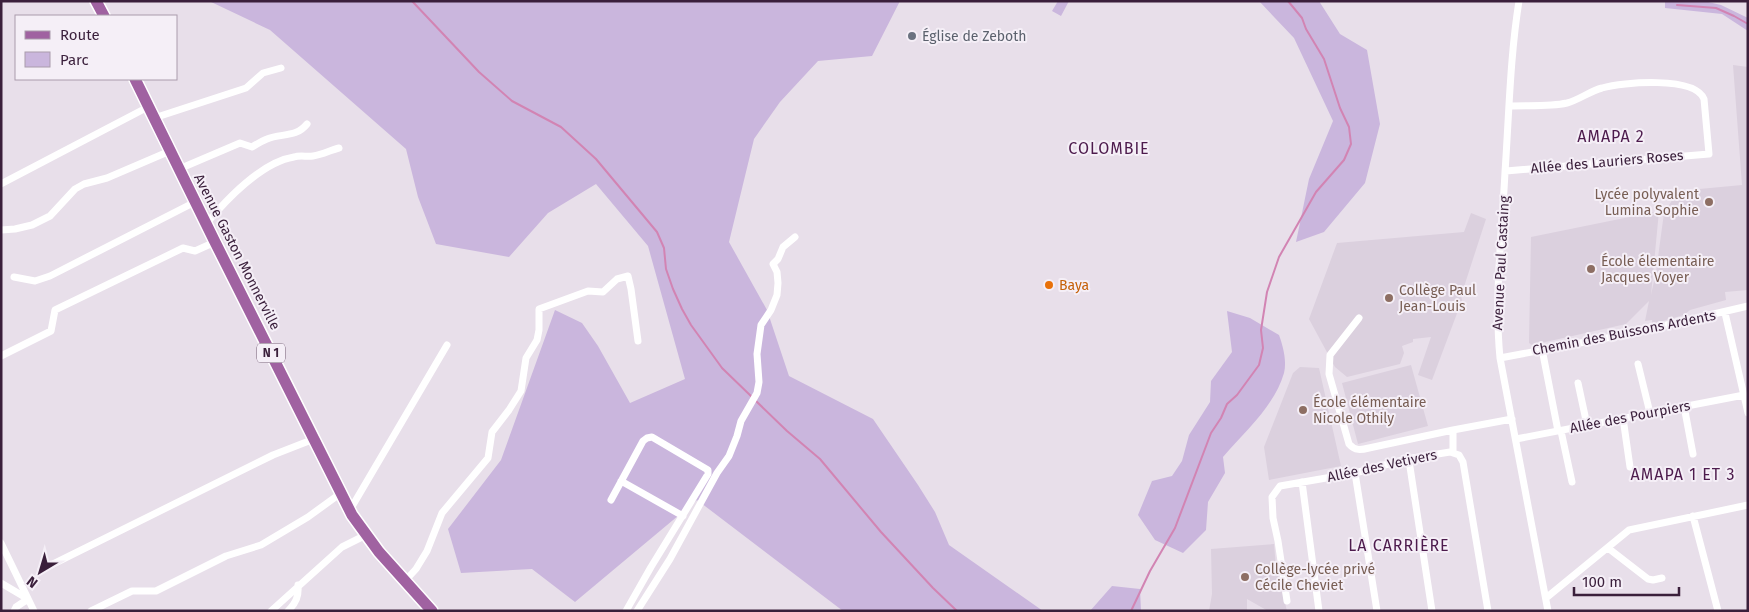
<svg xmlns="http://www.w3.org/2000/svg" width="1749" height="612" font-family="'Fira Sans',sans-serif">
  <style>
    .built { fill: #dbd0de }
    .green { fill: #cab6dd }
    .lines { fill: none; stroke-linecap: round; stroke-linejoin: round }
    .stream { stroke: #d284b3; stroke-width: 2 }
    .primary-casing { stroke: #fff; stroke-width: 14 }
    .minor { stroke: #fff; stroke-width: 7 }
    .primary { stroke: #a062a1; stroke-width: 11 }
    .worship-dot { fill: #6b7280; stroke: #f5eff7; stroke-width: 2 }
    .education-dot { fill: #8d6e63; stroke: #f5eff7; stroke-width: 2 }
    .food-dot { fill: #e8710a; stroke: #f5eff7; stroke-width: 2 }
    .labels { text-anchor: middle; dominant-baseline: central; stroke-width: 4; stroke-linejoin: round; paint-order: stroke }
    .shield { fill: #f5eff7; stroke: #725d73; stroke-width: 1 }
    .shield-label { font-size: 12px; font-weight: bold; fill: #3a1f3b }
    .worship-label { font-size: 14px; fill: #5b616d; stroke: #f5eff7; text-anchor: start }
    .street-label { font-size: 14px; fill: #3a1f3b; stroke: #f5eff7 }
    .education-label { font-size: 14px; fill: #785e54; stroke: #f5eff7; text-anchor: start }
    .food-label { font-size: 14px; fill: #c56008; stroke: #f5eff7; text-anchor: start }
    .quarter-label { font-size: 16px; letter-spacing: 1px; fill: #4d1b4d; stroke: #f5eff7 }
  </style>
  <rect width="100%" height="100%" fill="#e8dfea"/>
  <!-- built -->
  <path class="built" d="M1733 65 1748 67V290L1725 292 1726 300 1690 310 1684 315 1652 324V320L1645 321 1649 301 1626 324 1532 345 1529 343 1531 237 1659 211 1651 295 1656 272 1664 213 1678 191 1742 185Z
    M1471 213 1486 219 1461 296 1462 300 1432 380 1418 375 1431 337 1413 339V342L1402 346 1404 353 1400 364 1347 377 1335 367 1309 319 1337 243 1464 232Z
    M1411 365 1428 426 1358 444 1342 383Z
    M1300 367 1319 368 1341 466 1269 480 1264 447 1293 373Z
    M1274 544 1276 567 1287 611H1268L1247 599V611H1209L1212 594 1211 549Z"/>
  <!-- green -->
  <path class="green" d="M209 1H900L872 56 818 61 780 102 754 139 729 242 767 310 789 376 873 419 918 485 935 512 949 545 1043 611H843L697 500 575 602 532 569 461 573 448 529 501 460 555 310 582 323 598 346 630 403 685 379 648 246 596 184 548 213 509 257 436 244 418 197 406 149 270 30Z
    M1058 1H1069L1061 16 1052 11Z
    M1259 1H1319L1340 34 1367 50 1380 124 1365 183 1324 232 1296 242 1309 179 1333 121 1294 38Z
    M1665 1H1704L1721 5 1748 18V31L1722 14 1665 8Z
    M1227 311 1250 318 1279 335C1283 346 1287 361 1284 373 1274 407 1245 431 1223 457L1225 473 1208 502 1206 530 1183 553 1155 540 1138 515 1152 481 1172 476 1182 461 1189 435 1210 402 1211 381 1232 352Z
    M1112 586 1140 589 1141 611H1090Z"/>
  <g class="lines">
    <!-- stream -->
    <path class="stream" d="M412 1 479 72 512 101 561 127 596 159 657 232 664 248 666 269 673 289 682 309 691 325 722 368 753 398
      M1677 5 1716 8 1734 16 1748 24
      M756 401 787 431 820 459 881 532 933 588 957 611
      M1131 611 1150 571 1175 528 1211 433 1221 418 1227 404 1237 395 1259 365 1263 348 1261 330 1267 292 1279 257 1316 192 1344 160 1351 144 1349 127 1340 108 1324 59 1306 29 1302 18 1288 1"/>
    <!-- primary casing -->
    <g class="primary-casing">
      <path id="primary" d="M96 1 104 16
        M135 79 215 242 352 515 379 552 432 611"/>
    </g>
    <!-- minor -->
    <path class="minor" d="M1519 1C1510 57 1509 115 1505 172 1502 234 1494 296 1500 358L1548 611
      M154 118 246 88 263 73 281 68
      M179 169 240 143 252 147C257 144 262 141 267 139 281 133 296 138 307 124
      M1506 171 1709 154 1704 99C1695 76 1623 82 1602 88 1590 91 1579 100 1567 103 1549 107 1528 105 1509 106
      M1 184 148 107
      M206 224C226 200 262 162 294 157 300 155 307 157 313 156 322 155 331 150 339 148
      M1 230 15 229 32 225 50 216 75 189 84 184 107 178 170 151
      M14 277 35 281 50 276 195 202
      M1725 313 1748 413
      M1359 318 1330 355 1329 374 1349 444C1355 451 1361 450 1369 448L1453 430 1512 419
      M1542 349 1558 431
      M1 356 51 331 55 310 183 248 195 251 215 242
      M1500 358 1628 334 1748 306
      M1638 364 1650 413
      M1578 383 1587 425
      M1684 406 1693 454
      M1623 418 1630 467
      M1453 430V452
      M1561 431 1572 482
      M1516 439 1744 395
      M1407 459 1410 467 1432 611
      M1355 473 1377 611
      M621 481 683 516
      M1302 482 1319 611
      M611 500 643 441 647 438 652 437 708 470V474L651 567 626 611
      M350 510 447 345
      M1693 516 1718 611
      M1 543 34 611
      M1608 548 1648 579 1653 580 1662 578
      M41 570 273 455 314 439
      M404 582 416 569 427 551 442 513 488 458 492 432 509 410 521 391 526 358 537 340 539 330V309L588 291 603 292 617 279 628 276 631 289 638 341
      M1 583 28 599 16 607 14 611
      M1546 598 1629 530 1748 505
      M1287 601 1278 541 1273 518 1272 497 1280 486 1355 473 1407 459 1450 452 1459 455 1463 462 1488 611
      M91 611 132 591H156L226 556 261 545 308 517 341 493
      M271 611 342 547 366 535
      M288 611C296 603 299 596 298 585
      M637 611 670 559 717 473 729 456 737 436 741 421 757 393 759 382 757 354 761 325 771 310 777 295 778 283 777 272 773 264 778 259 783 247 795 237"/>
    <!-- primary -->
    <use href="#primary" class="primary"/>
  </g>
  <!-- markers -->
  <circle class="worship-dot" cx="912" cy="36" r="5"/>
  <g class="education-dot">
    <circle cx="1709" cy="202" r="5"/>
    <circle cx="1591" cy="269" r="5"/>
    <circle cx="1389" cy="298" r="5"/>
    <circle cx="1303" cy="410" r="5"/>
    <circle cx="1245" cy="577" r="5"/>
  </g>
  <circle class="food-dot" cx="1049" cy="285" r="5"/>
  <g class="labels">
    <!-- shield labels -->
    <rect class="shield" x="257" y="343.5" width="28" height="19" rx="4"/>
    <g class="shield-label">
      <text x="271" y="353">N 1</text>
    </g>
    <!-- worship labels -->
    <g class="worship-label">
      <text x="922" y="36">Église de Zeboth</text>
    </g>
    <!-- street labels -->
    <g class="street-label">
      <text transform="translate(1607 162) rotate(-5)">Allée des Lauriers Roses</text>
      <text transform="translate(237 252) rotate(63)">Avenue Gaston Monnerville</text>
      <text transform="translate(1501 263) rotate(-87)">Avenue Paul Castaing</text>
      <text transform="translate(1624 333) rotate(-11)">Chemin des Buissons Ardents</text>
      <text transform="translate(1630 417) rotate(-11)">Allée des Pourpiers</text>
      <text transform="translate(1382 466) rotate(-12)">Allée des Vetivers</text>
    </g>
    <!-- education labels -->
    <g class="education-label">
      <text x="1699" y="194" text-anchor="end">Lycée polyvalent<tspan x="1699" dy="16">Lumina Sophie</tspan></text>
      <text x="1601" y="261">École élementaire<tspan x="1601" dy="16">Jacques Voyer</tspan></text>
      <text x="1399" y="290">Collège Paul<tspan x="1399" dy="16">Jean-Louis</tspan></text>
      <text x="1313" y="402">École élémentaire<tspan x="1313" dy="16">Nicole Othily</tspan></text>
      <text x="1255" y="569">Collège-lycée privé<tspan x="1255" dy="16">Cécile Cheviet</tspan></text>
    </g>
    <!-- food labels -->
    <g class="food-label">
      <text x="1059" y="285">Baya</text>
    </g>
    <!-- quarter labels -->
    <g class="quarter-label">
      <text x="1611" y="136">AMAPA 2</text>
      <text x="1109" y="148">COLOMBIE</text>
      <text x="1683" y="474">AMAPA 1 ET 3</text>
      <text x="1399" y="545">LA CARRIÈRE</text>
    </g>
  </g>
  <!-- border -->
  <rect width="1749" height="612" fill="none" stroke="#3a1f3b" stroke-width="5"/>
  <!-- legend -->
  <rect x="15" y="15" width="162" height="65" fill="#f5eff7" stroke="#aa9cac"/>
  <rect x="25" y="31" width="25" height="8" fill="#a062a1" stroke="#aa9cac"/>
  <text x="60" y="40" font-size="15" fill="#3a1f3b">Route</text>
  <rect x="25" y="52" width="25" height="15" fill="#cab6dd" stroke="#aa9cac"/>
  <text x="60" y="65" font-size="15" fill="#3a1f3b">Parc</text>
  <!-- north arrow -->
  <g transform="translate(40 572) rotate(218)" stroke="#f5eff7" stroke-width="4" paint-order="stroke">
  <path d="M0-4L9 19L0 12L-9 19Z" fill="#3a1f3b"/>
  <text y="-8" font-size="14" font-weight="bold" text-anchor="middle" fill="#3a1f3b">N</text>
  </g>
  <!-- scale -->
  <path d="M1574 587v8h105v-8" fill="none" stroke="#3a1f3b" stroke-width="2.5"/>
  <text x="1582" y="587" font-size="15" fill="#3a1f3b" stroke="#f5eff7" stroke-width="4" paint-order="stroke">100 m</text>
</svg>
